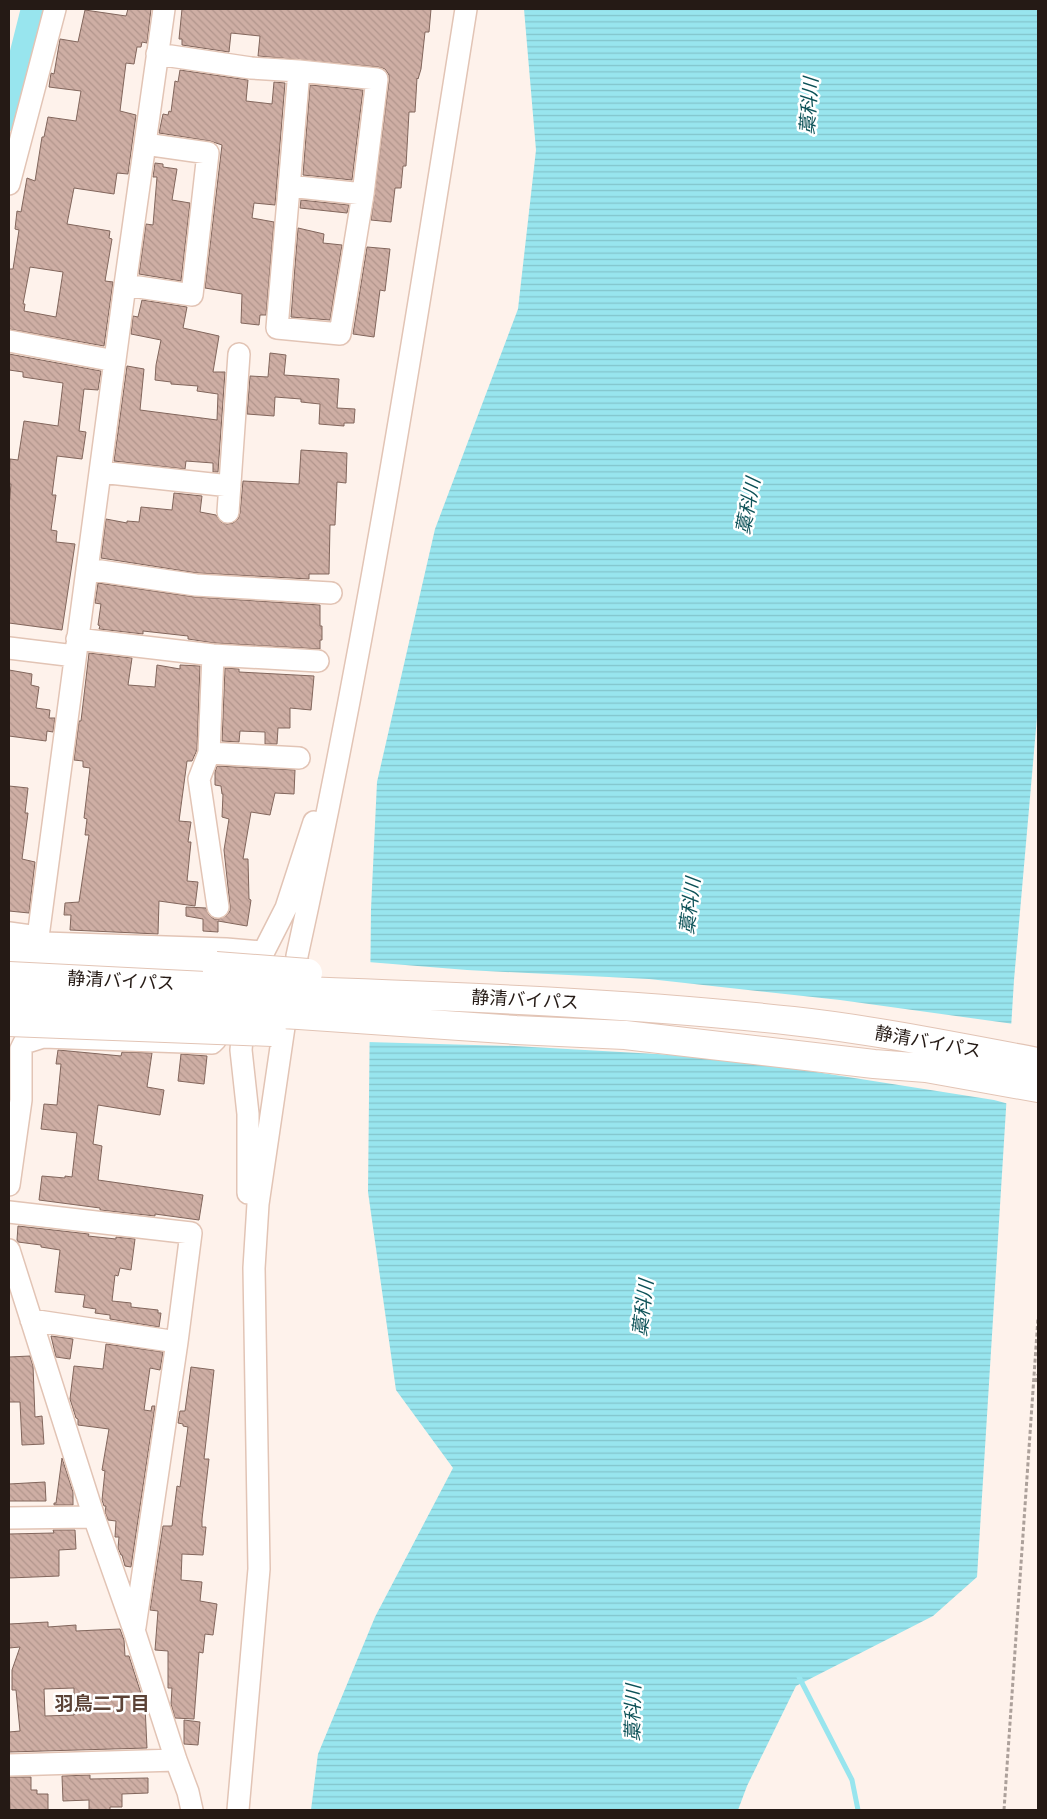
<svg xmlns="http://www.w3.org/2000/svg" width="1047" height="1819" font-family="Figtree,'Noto Sans JP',sans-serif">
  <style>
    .water { fill: url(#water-rules) }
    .pier { fill: #fef2eb }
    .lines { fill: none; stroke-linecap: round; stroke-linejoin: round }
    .stream { stroke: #98e5ee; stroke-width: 5 }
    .river { stroke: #98e5ee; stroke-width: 30 }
    .building { fill: url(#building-back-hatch); stroke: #82665c; fill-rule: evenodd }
    .minor-casing { stroke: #e2c4b5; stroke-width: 24 }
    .highway-casing { stroke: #e2c4b5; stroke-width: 30 }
    .path { stroke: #aca09a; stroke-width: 3; stroke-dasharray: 4 2.5; stroke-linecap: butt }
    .minor { stroke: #fff; stroke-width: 21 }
    .highway { stroke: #fff; stroke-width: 28 }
    .highway-bridge-casing { stroke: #e2c4b5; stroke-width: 30; stroke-linecap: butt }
    .highway-bridge { stroke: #fff; stroke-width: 28 }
    .labels { text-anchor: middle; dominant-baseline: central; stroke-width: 5; stroke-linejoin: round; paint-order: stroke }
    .street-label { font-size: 18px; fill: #251a15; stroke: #fff }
    .water-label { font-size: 19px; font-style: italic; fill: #0d5258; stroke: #fff }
    .neighbourhood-label { font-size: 19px; font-weight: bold; fill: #5b4236; stroke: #fff }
  </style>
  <defs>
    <pattern id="water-rules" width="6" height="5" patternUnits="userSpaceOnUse" patternTransform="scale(1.25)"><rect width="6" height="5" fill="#98e5ee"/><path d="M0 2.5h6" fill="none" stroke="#83c4cb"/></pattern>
    <pattern id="building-back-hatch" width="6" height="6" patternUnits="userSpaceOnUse" patternTransform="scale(1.25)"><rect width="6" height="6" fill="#ceaea4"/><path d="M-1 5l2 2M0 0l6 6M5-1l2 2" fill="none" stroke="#b1958c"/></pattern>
  </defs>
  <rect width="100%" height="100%" fill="#fef2eb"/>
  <!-- water -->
  <path class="water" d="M524 9H1038V706L1014 980 977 1577 933 1616 796 1686 747 1786 738 1810H311L318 1754 375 1617 453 1468 396 1390 368 1192 371 909 377 782 435 529 518 309 536 150Z"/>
  <!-- pier -->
  <path class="pier" d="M368 962 467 970 649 979 840 1000 1014 1024 1009 1104 994 1100 727 1058 514 1046 367 1042Z"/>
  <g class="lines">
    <!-- stream -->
    <path class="stream" d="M799 1677 852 1780 858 1810"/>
    <!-- river -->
    <path class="river" d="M9 116 36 9"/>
  </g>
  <!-- building -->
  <path class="building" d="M128 9H151L147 43 142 42 141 47H137L134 64 126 63 120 111 136 115 128 174 117 173 114 194 74 188 67 224 110 231 109 238 112 239 105 281 113 282 104 346 9 329V269H13L19 230 15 229 17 211 21 212 27 178 35 181 42 137H44L48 117 76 121 81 91 49 87 51 73 54 74 60 39 78 42 85 10 126 16ZM30 267 63 272 56 317 24 311 25 304H23Z
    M182 9H431L429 32H425L421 69 418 79 417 78 415 112H409L406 166H403L401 188H395L391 222 371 220 389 81V75L385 69 378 67 258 56 260 36 231 33 229 52 182 45V39H179Z
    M180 70 248 80 246 101 272 104 274 82 285 83 275 205 254 203 252 218 274 222 266 315H260L259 325 241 323 242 294 205 288 222 145 210 141 159 133 163 114 168 115 169 111 171 112 175 81 178 82Z
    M310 85 363 90 352 180 303 175Z
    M155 163 163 164V167L177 169 172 200 190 203 181 281 139 274 146 224 153 225 157 177H153Z
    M301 200 349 205 347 213 300 208Z
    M298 228 324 234 323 243 342 245 330 320 291 317Z
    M367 247 390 249 385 291 380 290 374 337 353 334Z
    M142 300 187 307 183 328 219 336 213 372H225L218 472H213V463L186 461 185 469 114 461 127 366 144 369 140 410 217 420 218 394 197 391 198 386 171 384V382L155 380 156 365 161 340 131 334 133 316 138 317Z
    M270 353 286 355 284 375 339 379 337 408 355 409 354 423H344V426L319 424 320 404 301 402V399L275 397 274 416 247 414 250 376 268 377Z
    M9 354 101 371 98 390 84 389 79 431 86 432 82 459 57 456 52 495H56L51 530 57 531 56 542 75 544 62 630 9 623V507L11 484H9L10 459 18 460 24 421 58 426 63 383 23 377V372L9 370Z
    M301 450 347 453 346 483 337 482 335 525H330L329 574H309V579L197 573 101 558 106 519 127 523V521L139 522 141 507 172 510 174 493 202 496 200 512 216 515 221 522 227 524 233 523 238 519 240 513 243 481 299 484Z
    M98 583 195 597 320 605V626H322V640H320V649L214 643 188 639V636L143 631V634L99 629 100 626 98 625 101 604 95 603Z
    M89 653 132 658 128 685 155 687 157 665 180 669V665L200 666 197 750 192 761H187L179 821 191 822 188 842H191L187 881 198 882 195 906 159 901 158 934 70 930 71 915H64L65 903 79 902 89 835H85L87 819 84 818 90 768 83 767V761L74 760 79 721H81Z
    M225 668 239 669V672L314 676 311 710 290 708V728H278L277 744H265V732L240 731 239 742 222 741Z
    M9 670 32 674 31 685 39 687 36 708 50 710 49 718H55L53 732 47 731 46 741 9 736Z
    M217 766 295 770 294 794 275 793 270 815 251 812 243 859H248L249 899 251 900 247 926 218 921V932L203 931V919L186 916V907L206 908 209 915 214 919H219L226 916 230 911V906L224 850 229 819 222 817 223 794H222L221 786 215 785V772Z
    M9 786 28 788 25 813H28L22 859 35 862 29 913 9 911Z
    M58 1050 121 1056 122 1052 152 1053 147 1087 164 1090 160 1115 98 1105 93 1144 102 1146 98 1180 203 1195 199 1220 155 1214V1216L100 1210V1208L39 1200 42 1176 65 1178V1176L72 1177 77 1133 41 1129 44 1104 57 1105 61 1064H56Z
    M181 1054 207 1056 204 1084 178 1081Z
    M18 1226 89 1234 88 1236 116 1239V1237L135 1239 131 1270 120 1268 118 1276 115 1275 112 1301 131 1303V1307L158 1310V1313H161L159 1327 110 1319V1315L95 1313 96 1309 83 1307 85 1295 55 1292 60 1250 41 1247V1245L18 1242 17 1240Z
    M51 1336 73 1339 70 1359 56 1357Z
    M106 1344 163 1352 160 1370 150 1368 144 1410 151 1411 152 1406H155L131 1567 125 1566 122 1555H121L118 1548 119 1537H115L116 1521 108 1520 105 1512 106 1506H104L102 1500 105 1471 102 1470 109 1429 78 1425V1419L76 1418 70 1399 74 1366 103 1369Z
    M30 1356 33 1366 35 1417 42 1416 44 1444 22 1445 20 1402H9V1357Z
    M191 1367 214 1370 204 1459H209L202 1519V1527H206L203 1555 182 1554 181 1580 202 1582 200 1601 217 1604 213 1635 205 1634 203 1653 199 1652 194 1719 175 1718 171 1704 172 1688H168V1651L155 1650 158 1611 150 1610 163 1526H172L177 1486 180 1487 188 1427 183 1426V1424L178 1423 180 1411H185Z
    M62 1458 73 1492V1505H54V1503H56Z
    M45 1482 46 1501H9V1484Z
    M53 1530H75L76 1549 59 1550V1576L9 1578V1534L54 1533Z
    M48 1622V1627L76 1625V1631L120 1629 124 1640 125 1656H129L145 1706 147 1748 9 1752V1732L20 1731 16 1690H12V1670L20 1647 9 1648V1624ZM74 1688V1715L45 1716 44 1689Z
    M184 1720 200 1722 198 1745 184 1744Z
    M90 1775V1779L148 1778V1793L122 1794V1807H110V1810H89V1800L63 1801 62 1776Z
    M9 1777H31V1790H37V1794H48V1810H10Z"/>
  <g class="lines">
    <!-- minor casing -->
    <g class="minor-casing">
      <path id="minor" d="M157 54 251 68 299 71 377 79 363 194 340 334 277 328 299 71
        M9 184 55 9
        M289 186 363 194
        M125 285 192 295 208 153 145 144
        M9 341 115 361
        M100 472 230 486
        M228 512 239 354
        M87 569 196 585 331 593
        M77 639 213 655 318 661
        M9 648 75 656
        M213 655 209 753 199 779 218 907
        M209 753 299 758
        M9 933 38 937 44 943 226 949 262 952
        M38 937 125 285 164 9
        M297 956C366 642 416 325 466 9
        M260 959 286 908 314 822
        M242 1039 241 1050 248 1114V1193
        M9 1185 21 1100V1049L24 1043 43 1037 212 1043 216 1039 218 1019
        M9 1212 191 1233 177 1342 135 1627
        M9 1250 94 1517 134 1630 176 1760 188 1792 192 1810
        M31 1320 177 1342
        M9 1518 94 1517
        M9 1765 176 1760
        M238 1810 259 1569 254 1268 258 1204 284 1027"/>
    </g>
    <!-- highway casing -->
    <g class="highway-casing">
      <path id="highway" d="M9 953 216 966
        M304 991C467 997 630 1003 793 1021 875 1030 957 1047 1038 1062
        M299 1015 516 1030 625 1035 874 1064 926 1068 1038 1088"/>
    </g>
    <!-- path -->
    <path class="path" d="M1036 1382 1038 1374
      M1004 1810 1038 1318"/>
    <!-- minor -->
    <use href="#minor" class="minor"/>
    <!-- highway -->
    <use href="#highway" class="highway"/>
    <!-- highway-bridge casing -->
    <g class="highway-bridge-casing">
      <path id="highway-bridge" d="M216 966 308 973
        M9 976 304 991
        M9 999 299 1015
        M9 1022 272 1032"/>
    </g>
    <!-- highway-bridge -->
    <use href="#highway-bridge" class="highway-bridge"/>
  </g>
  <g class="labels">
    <!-- street labels -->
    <g class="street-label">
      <text transform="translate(121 981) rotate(3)">静清バイパス</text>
      <text transform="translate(525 1000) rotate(3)">静清バイパス</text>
      <text transform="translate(928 1042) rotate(10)">静清バイパス</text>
    </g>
    <!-- water labels -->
    <g class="water-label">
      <text transform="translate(809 106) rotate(-86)">藁科川</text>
      <text transform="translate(748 506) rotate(-79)">藁科川</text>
      <text transform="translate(690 906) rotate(-83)">藁科川</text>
      <text transform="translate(643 1308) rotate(-83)">藁科川</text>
      <text transform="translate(633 1713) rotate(-89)">藁科川</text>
    </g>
    <!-- neighbourhood labels -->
    <g class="neighbourhood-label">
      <text x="102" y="1703">羽鳥二丁目</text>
    </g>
  </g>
  <!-- border -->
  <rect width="1047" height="1819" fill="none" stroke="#251a15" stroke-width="20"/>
</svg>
